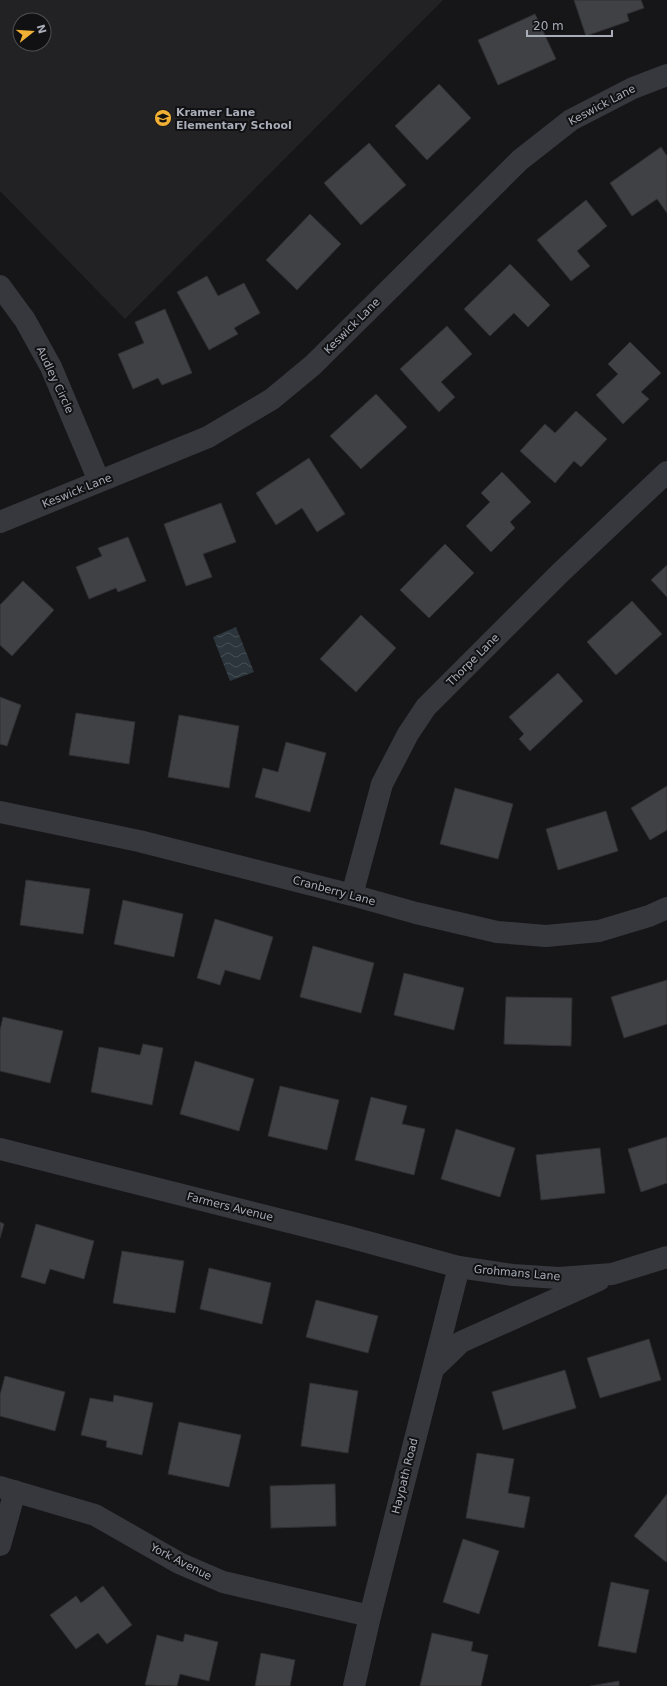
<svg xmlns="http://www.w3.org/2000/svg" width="667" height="1686" font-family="'DejaVu Sans',sans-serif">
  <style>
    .built { fill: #222225; fill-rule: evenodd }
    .water { fill: url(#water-waves) }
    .building { fill: #404145; stroke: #303034 }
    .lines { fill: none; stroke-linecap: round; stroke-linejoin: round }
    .minor { stroke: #37383d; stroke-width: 22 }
    .tertiary { stroke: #37383d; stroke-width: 22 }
    .labels { text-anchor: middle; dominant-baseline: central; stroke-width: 4; stroke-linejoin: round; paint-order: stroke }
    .street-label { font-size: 11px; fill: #a8adb8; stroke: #111113 }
    .poi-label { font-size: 11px; font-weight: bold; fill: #a8adb8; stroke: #111113; text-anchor: start }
  </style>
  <defs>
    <pattern id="water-waves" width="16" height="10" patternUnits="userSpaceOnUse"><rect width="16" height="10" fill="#2c353c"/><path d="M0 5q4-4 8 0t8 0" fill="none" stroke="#485056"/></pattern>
  </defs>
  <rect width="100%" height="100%" fill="#161618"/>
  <!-- built -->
  <path class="built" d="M0 0H443L125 319 0 191ZM20 20H44V44H20Z"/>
  <!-- water -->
  <path class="water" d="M236 627 254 672 230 681 213 637Z"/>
  <!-- building -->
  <path class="building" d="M574 0H641L644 8 627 14 629 21 586 36Z
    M535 14 556 59 498 85 478 40Z
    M439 84 471 118 427 160 395 126Z
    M369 143 406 185 361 225 324 183Z
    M661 147 667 156V213L657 199 632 216 610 183Z
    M586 200 607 226 577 251 590 266 571 281 537 240Z
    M310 214 341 244 297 290 266 260Z
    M510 264 550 305 528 327 514 313 490 336 464 309Z
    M207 276 218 296 244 283 260 313 234 328 238 334 209 350 177 292Z
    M165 309 192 373 162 385 158 378 133 389 118 354 144 343 135 322Z
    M447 326 472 354 441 382 455 397 439 412 400 369Z
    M630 342 661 373 641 392 649 399 623 424 596 395 618 374 608 364Z
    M376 394 407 427 361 469 330 436Z
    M576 411 607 439 581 467 574 461 555 483 520 451 545 424 555 433Z
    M309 458 345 514 317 532 302 508 276 525 256 493Z
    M502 472 531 502 510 522 515 528 491 552 466 526 490 502 481 493Z
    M221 503 236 542 203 554 212 577 186 586 164 524Z
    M128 537 146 581 118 592 116 588 89 599 76 567 102 556 98 548Z
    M445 544 474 573 429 618 400 590Z
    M667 565V597L651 580Z
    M23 581 54 610 12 656 0 645V605Z
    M632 601 662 634 616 675 587 642Z
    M361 615 396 648 356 692 320 659Z
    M558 673 583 701 530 751 519 739 524 734 509 717Z
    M0 697 21 705 7 746 0 744Z
    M76 713 135 722 129 764 69 755Z
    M179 715 239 726 229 788 168 777Z
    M286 742 326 753 310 812 255 797 263 768 278 772Z
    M667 786V830L650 840 631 808Z
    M455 788 513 804 498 859 440 844Z
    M606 811 618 851 558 870 546 829Z
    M26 880 90 889 83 934 20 925Z
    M123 900 183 914 174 957 114 944Z
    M215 919 273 937 260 980 225 970 220 985 197 978Z
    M313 946 374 963 361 1013 300 997Z
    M404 973 464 988 454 1030 394 1015Z
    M667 980V1024L624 1038 611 997Z
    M506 997 572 998 571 1046 504 1044Z
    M3 1017 63 1031 50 1083 0 1071V1030Z
    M143 1044 163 1048 152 1105 91 1092 99 1047 140 1055Z
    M195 1061 254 1079 239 1131 180 1114Z
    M280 1086 339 1100 327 1150 268 1136Z
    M371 1097 407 1106 402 1124 425 1129 414 1175 355 1160Z
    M456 1129 515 1148 500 1197 441 1179Z
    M667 1137V1183L641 1192 628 1149Z
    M600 1148 605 1193 541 1200 536 1155Z
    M0 1222 4 1224 0 1238Z
    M36 1224 94 1241 84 1279 50 1269 45 1284 21 1277Z
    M122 1251 184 1261 175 1313 113 1303Z
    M209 1268 271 1283 262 1324 200 1309Z
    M316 1300 378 1316 368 1353 306 1337Z
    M649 1339 661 1380 600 1398 587 1358Z
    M565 1370 576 1408 503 1430 492 1392Z
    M5 1376 65 1392 55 1431 0 1416V1395Z
    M310 1383 358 1391 348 1453 301 1446Z
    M114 1395 153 1403 142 1455 106 1447 107 1441 81 1435 90 1398 113 1402Z
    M179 1422 241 1435 229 1487 168 1474Z
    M477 1453 514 1459 508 1493 530 1497 524 1528 466 1518Z
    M335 1484 336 1526 271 1528 270 1486Z
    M667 1494V1561L666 1562 634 1536Z
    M463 1539 499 1551 479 1614 443 1602Z
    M611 1582 649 1590 636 1653 598 1646Z
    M103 1586 132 1625 107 1644 98 1633 76 1649 50 1615 76 1596 81 1603Z
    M432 1633 473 1642 471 1651 488 1655 481 1686H420Z
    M185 1634 218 1642 209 1681 180 1674 177 1686 145 1685 157 1635 183 1642Z
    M261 1653 295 1660 290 1686H255Z
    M619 1681V1686H590Z"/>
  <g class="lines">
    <!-- minor -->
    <path class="minor" d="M0 286 25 320 51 367 99 481
      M0 522 208 437 272 399 313 365 520 160 571 120 633 88 667 75
      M0 812 139 841 352 895 416 913 497 932 546 936 599 931 649 916 667 908
      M352 895 382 784 408 734 426 707 559 574 667 472
      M0 1487 95 1515 179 1563 223 1582 370 1616
      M0 1545 15 1491"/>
    <!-- tertiary -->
    <path class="tertiary" d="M0 1149 349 1237 459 1267 513 1275 559 1278 612 1274 667 1257
      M433 1369 461 1342 599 1280
      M354 1686 370 1616 459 1267"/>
  </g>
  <!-- icons -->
  <defs>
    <g id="school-disc" transform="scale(0.9)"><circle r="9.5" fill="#f2b134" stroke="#111113"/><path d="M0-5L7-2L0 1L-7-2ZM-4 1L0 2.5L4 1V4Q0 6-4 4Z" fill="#111"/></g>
  </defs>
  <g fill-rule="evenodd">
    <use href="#school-disc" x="163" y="118"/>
  </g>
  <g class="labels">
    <!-- street labels -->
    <g class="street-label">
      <text transform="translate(602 105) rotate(-28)">Keswick Lane</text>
      <text transform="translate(352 326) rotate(-45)">Keswick Lane</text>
      <text transform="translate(55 380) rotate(65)">Audley Circle</text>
      <text transform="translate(77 491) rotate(-22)">Keswick Lane</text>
      <text transform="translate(473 660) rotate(-45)">Thorpe Lane</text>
      <text transform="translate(334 891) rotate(15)">Cranberry Lane</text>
      <text transform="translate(230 1207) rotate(14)">Farmers Avenue</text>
      <text transform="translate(517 1273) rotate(5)">Grohmans Lane</text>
      <text transform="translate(405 1476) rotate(-76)">Haypath Road</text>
      <text transform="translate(181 1562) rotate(27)">York Avenue</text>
    </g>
    <!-- poi labels -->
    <g class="poi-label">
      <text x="176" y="112">Kramer Lane<tspan x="176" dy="13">Elementary School</tspan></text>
    </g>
  </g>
  <!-- north arrow -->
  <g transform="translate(32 32) rotate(73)"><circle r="19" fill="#111113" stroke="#4d4f55"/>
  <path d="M0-3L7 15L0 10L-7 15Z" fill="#f2b134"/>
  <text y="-6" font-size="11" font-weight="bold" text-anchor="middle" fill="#a8adb8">N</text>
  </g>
  <!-- scale -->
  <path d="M527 30v6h85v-6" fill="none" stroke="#a8adb8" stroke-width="2"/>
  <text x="533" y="30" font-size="12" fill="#a8adb8" stroke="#111113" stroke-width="3" paint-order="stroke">20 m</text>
</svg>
